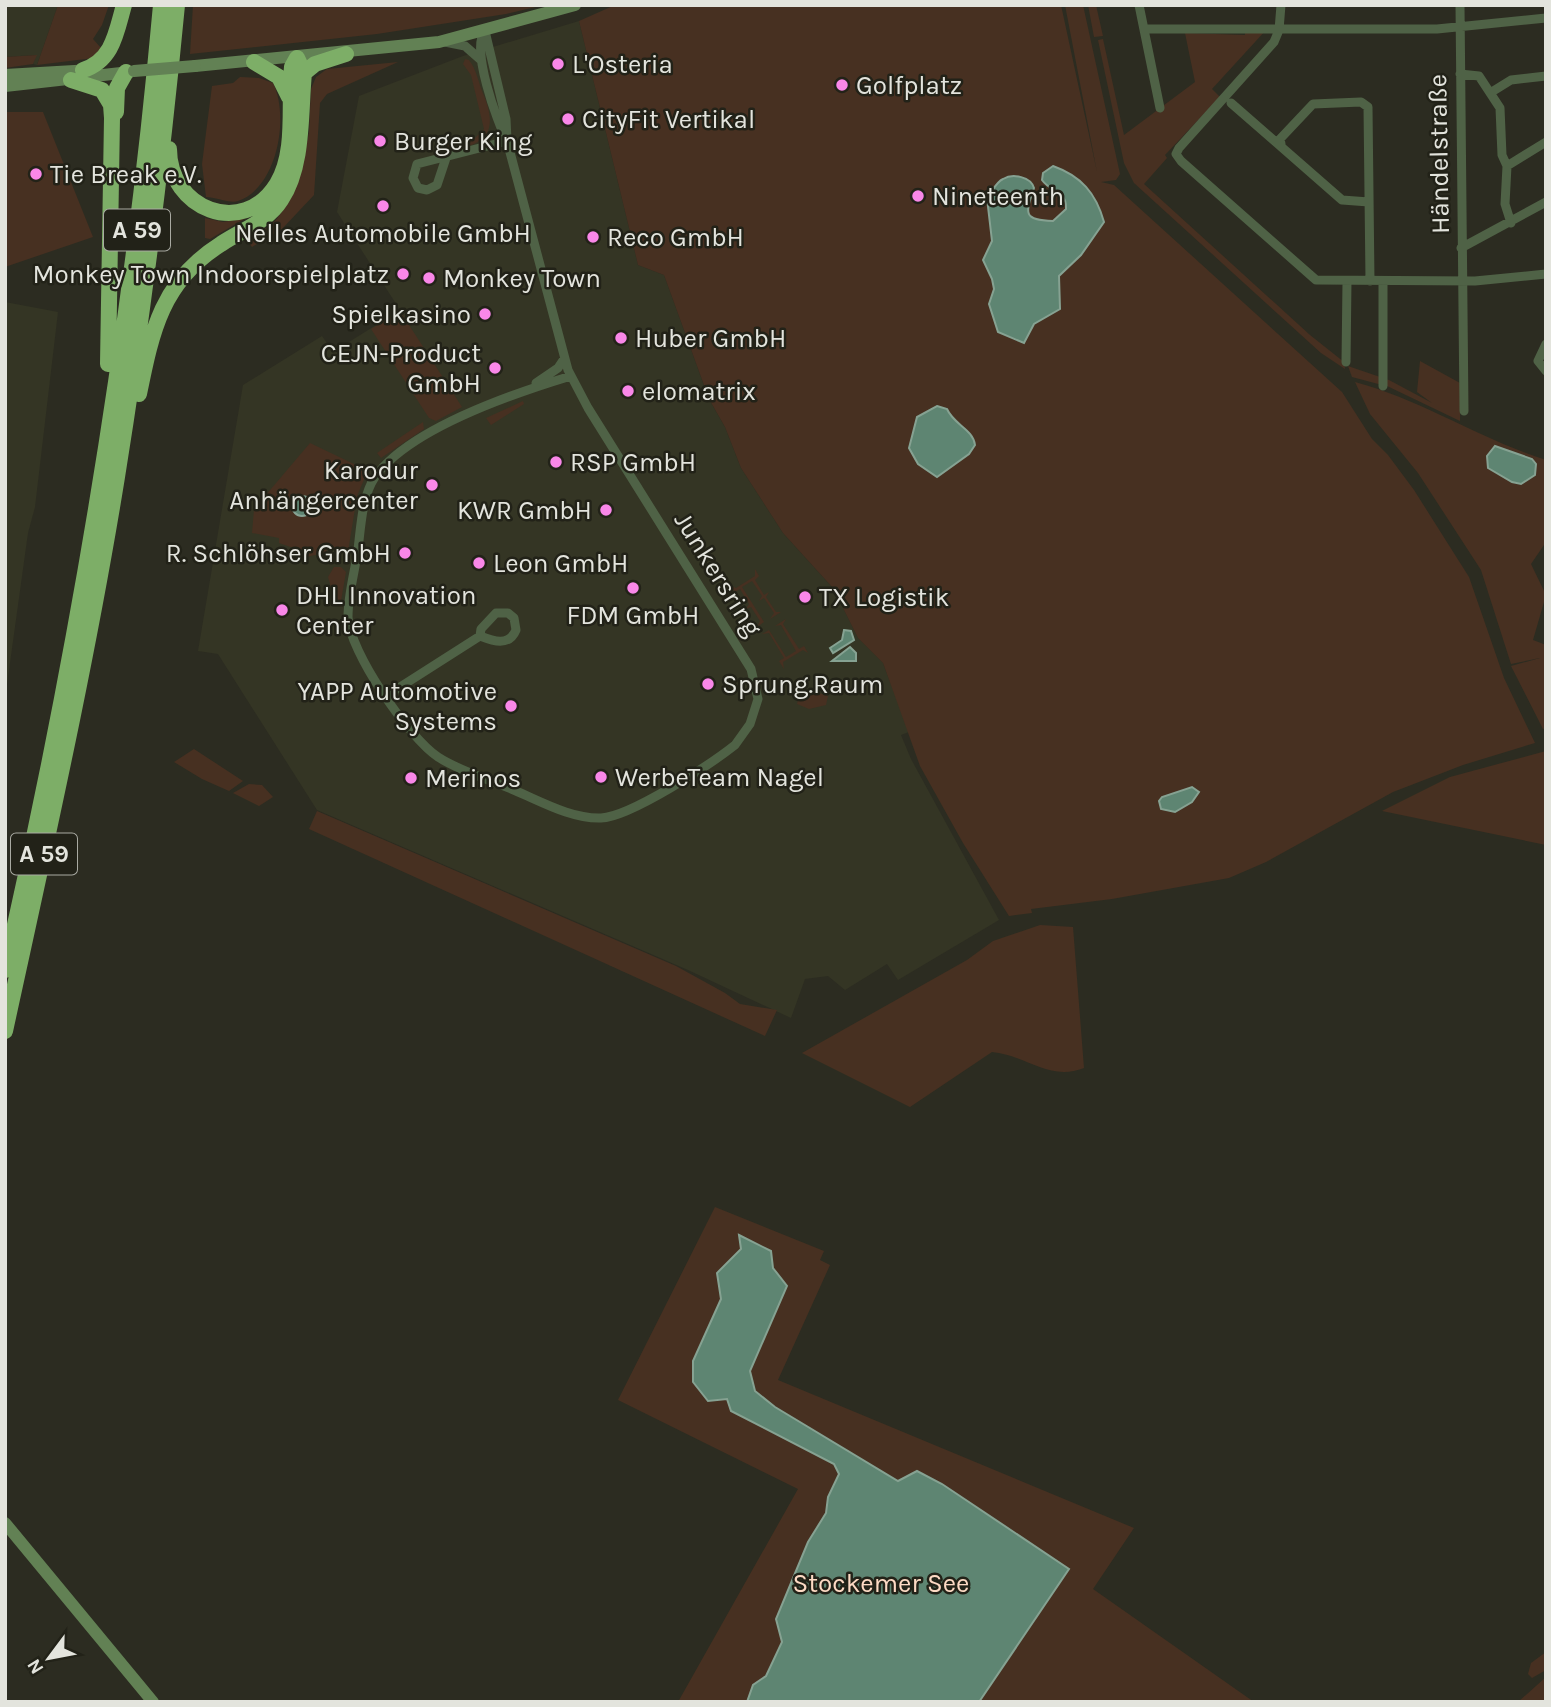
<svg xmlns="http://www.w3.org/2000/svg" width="1551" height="1707" font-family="Karla,sans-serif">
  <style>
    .built { fill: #343524 }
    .green { fill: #473021 }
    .water { fill: #5e8572; stroke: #86a292; stroke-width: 2 }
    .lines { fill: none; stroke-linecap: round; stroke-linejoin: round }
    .street { stroke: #4f6246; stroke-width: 9 }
    .secondary { stroke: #628154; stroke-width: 12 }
    .highway { stroke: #7dae67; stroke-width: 16 }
    .secondary-bridge { stroke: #628154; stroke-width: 12 }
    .poi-dot { fill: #f987e8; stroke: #222218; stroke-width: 2.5 }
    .labels { text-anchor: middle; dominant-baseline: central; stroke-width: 5; stroke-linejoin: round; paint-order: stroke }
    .shield { fill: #222218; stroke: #a9aaa2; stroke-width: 2 }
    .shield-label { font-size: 24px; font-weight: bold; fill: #e3e4dd }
    .poi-label { font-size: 26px; fill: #e3e4dd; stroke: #222218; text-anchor: start }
    .street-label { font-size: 26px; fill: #e3e4dd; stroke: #222218 }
    .park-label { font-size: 26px; fill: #fddac4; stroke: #222218 }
  </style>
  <rect width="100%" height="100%" fill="#2c2c21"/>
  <!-- built -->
  <path class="built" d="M5 5H58L37 65 33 64 36 55 5 57Z
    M579 21 638 265 664 275 709 399 725 427 741 468 783 533 833 588 858 638 883 663 909 732 901 735 911 759 999 920 898 980 887 964 845 990 828 976 805 979 791 1018 688 970 317 810 218 654 198 651 243 385 322 336 333 352 400 310 337 212 359 96 463 56Z
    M5 302 58 312 35 507 28 533 5 699Z"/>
  <!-- green -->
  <path class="green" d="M58 5H109L102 25 93 39 102 49V57L37 65Z
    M193 5H544L506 14 377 34 190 54Z
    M615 5H1061L1097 172 1065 5H1083L1120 174 1116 180 1101 182 1114 185 1342 392 1372 439 1388 455 1414 490 1469 577 1504 678 1535 743 1463 765 1393 792 1266 862 1229 878 1112 899 1031 909 1032 913 1009 916 963 843 920 766 883 663 858 638 833 588 783 533 741 468 725 427 709 399 664 275 638 265 579 21Z
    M1088 5H1096L1103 36 1094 37Z
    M1245 29 1266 30 1212 89 1220 97 1165 155 1167 158 1144 184 1310 335 1344 362 1345 369 1321 353 1134 183 1124 163 1098 40 1103 39 1124 135 1195 82 1185 33 1245 35Z
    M37 55 33 64 5 68V57Z
    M465 59 469 60C476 69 478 80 482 91 501 134 485 147 441 151L437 145 475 138 484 129 471 75 463 64Z
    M398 62 327 94 320 103 314 195 282 229 252 247 248 242 275 221 289 202 301 172 309 132 311 89 316 77 327 69Z
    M240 77 259 78 273 83C290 117 277 188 238 201 231 204 215 197 206 197L202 164 212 86 233 83Z
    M5 112H43L93 237 5 267Z
    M205 218 223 222 246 218 210 239 205 238Z
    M400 311 462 407 436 421 429 418 371 329Z
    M1420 361 1460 383V421L1385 385V379L1389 380 1432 403 1417 392Z
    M1348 366 1383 378 1382 385 1352 377Z
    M1355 382C1422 400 1480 439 1546 460V542L1531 564 1546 595 1533 640 1546 645V728L1543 729 1511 666 1540 658 1511 664 1481 570 1418 473 1370 414Z
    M523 401 524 404 491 425 486 418Z
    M423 422 424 429 381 458 377 453Z
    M310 443 356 465 366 475 357 496 348 552 338 554 339 549 327 548 326 553 305 557 299 550 279 543V538L252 533 254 509Z
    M334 567H341L346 572 340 607 336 604 328 577Z
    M755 569 759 576 755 580 764 595 769 592 766 597 776 612H781L770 619 774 613 764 598 759 601 762 596 752 581 742 587 764 622 757 627 760 621 751 607 746 609 749 604 740 589 735 592 730 585 736 588 755 576Z
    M786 619 783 624 799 649 804 646 808 653 803 650 783 662 784 669 779 661 784 658 769 633 762 634 769 630 786 657 796 651 781 625 775 626Z
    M813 691 828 696 826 705 809 709 797 704 799 697Z
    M194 749 243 781 229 791 202 779 174 762Z
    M1546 751V845L1382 811 1450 777Z
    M249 784 262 785 273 797 259 806 233 793Z
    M317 811 676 966 725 993 740 1004 777 1010 765 1036 309 829Z
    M1040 925 1073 927 1084 1068C1049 1082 1026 1055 992 1052L910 1107 802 1053 967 960 993 941Z
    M715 1207 824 1251 820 1260 830 1265 778 1380 1134 1528 1093 1589 1254 1702H678L798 1489 618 1400Z
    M1546 1652V1670L1532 1678 1528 1674 1531 1663Z
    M1546 1677V1702H1518Z"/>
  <!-- water -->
  <path class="water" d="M1053 166C1081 176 1096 193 1104 222L1081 255 1059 276 1060 309 1034 324 1024 343 998 332 989 304 994 289 992 279 983 260 992 241 987 198C992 192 996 182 1003 179 1013 173 1031 177 1034 188 1025 214 1023 220 1053 221L1066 209C1067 190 1051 193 1042 180L1043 173Z
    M937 406 947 409C954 425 973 429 975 445L969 454 937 477 918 464 909 448 917 417Z
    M1495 446 1532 459 1536 464 1535 475 1521 484 1512 482 1488 468 1487 456Z
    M292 506a10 10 0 1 1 20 0a10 10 0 1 1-20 0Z
    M844 630 851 631 854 640 833 653 830 648 842 640Z
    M850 647 856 653V661H832Z
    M1192 787 1199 792 1192 802 1175 812 1161 809 1159 801 1162 797Z
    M739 1235 771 1251 773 1268 787 1286 750 1371 755 1391 775 1407 898 1481 917 1471 942 1484 1069 1569 979 1702H747L753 1685 766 1676 782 1642 776 1619 808 1542 826 1513 828 1497 839 1474 834 1464 731 1411 727 1399 708 1401 693 1382V1361L721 1299 717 1273 741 1249Z"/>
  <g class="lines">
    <!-- street -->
    <path class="street" d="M1139 5 1160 108
      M1281 5 1279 30 1274 42 1179 148 1176 154 1181 161 1316 280 1475 281 1546 274
      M1460 5 1464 411
      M1144 29H1437L1546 18
      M485 31C470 47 497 122 507 141L568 370 588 408 751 669 758 699 750 724 735 745C711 764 630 817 601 818 572 819 542 802 516 791 491 780 461 772 438 757 409 738 349 651 348 617 348 594 355 571 358 549 361 526 362 496 375 477 410 428 515 393 571 376
      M485 31 506 119 507 140
      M445 42 465 46 481 60
      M1460 74 1479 76 1500 108 1502 155 1507 166 1505 204 1511 223
      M1490 93 1511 80 1546 76
      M1231 103 1342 200 1369 202
      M1281 144 1280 139 1313 104 1361 102 1368 107 1370 281
      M446 158 437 185 427 190 418 188 413 178 417 164 507 141
      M1507 166 1546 142
      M1461 248 1546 202
      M1383 281V386
      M1546 344 1538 361 1546 371
      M1346 362 1347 281
      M536 383 558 368 564 359
      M386 696 480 636 481 629 496 613H508L514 618 516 630C509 647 493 641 480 636"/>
    <!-- secondary -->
    <path class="secondary" d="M195 66 439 42 575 5
      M5 75 92 70
      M5 86 130 72
      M5 1523 153 1702"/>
    <!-- highway -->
    <path class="highway" d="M254 62 279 77 289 97
      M83 70C113 60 116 33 124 5
      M304 73 315 64 346 54
      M71 80 102 90 111 105 112 118 108 364
      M116 112 117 88 126 72
      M139 394C152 330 162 281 221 244 242 230 267 222 281 200 304 165 300 113 304 73L297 58 292 67C288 103 297 151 277 184 243 239 169 209 169 149
      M5 970C77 653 132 330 161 5
      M5 1031C45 847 87 663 117 477 142 321 162 163 177 5"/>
    <!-- secondary-bridge -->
    <path class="secondary-bridge" d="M134 71 195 66"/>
  </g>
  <!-- markers -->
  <g class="poi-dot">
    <circle cx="558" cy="64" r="7"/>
    <circle cx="842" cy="85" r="7"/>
    <circle cx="568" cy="119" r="7"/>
    <circle cx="380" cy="141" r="7"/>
    <circle cx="36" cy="174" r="7"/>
    <circle cx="918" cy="196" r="7"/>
    <circle cx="383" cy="206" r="7"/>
    <circle cx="593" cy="237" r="7"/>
    <circle cx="403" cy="274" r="7"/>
    <circle cx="429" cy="278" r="7"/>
    <circle cx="485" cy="314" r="7"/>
    <circle cx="621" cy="338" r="7"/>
    <circle cx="495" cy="368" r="7"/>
    <circle cx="628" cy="391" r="7"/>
    <circle cx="556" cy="462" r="7"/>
    <circle cx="432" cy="485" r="7"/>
    <circle cx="606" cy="510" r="7"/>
    <circle cx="405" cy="553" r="7"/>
    <circle cx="479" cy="563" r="7"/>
    <circle cx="633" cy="588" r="7"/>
    <circle cx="805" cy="597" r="7"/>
    <circle cx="282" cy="610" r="7"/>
    <circle cx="708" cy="684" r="7"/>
    <circle cx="511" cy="706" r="7"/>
    <circle cx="601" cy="777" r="7"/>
    <circle cx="411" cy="778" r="7"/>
  </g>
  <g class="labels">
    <!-- shield labels -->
    <g class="shield">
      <rect x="104" y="209.5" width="66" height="41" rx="5"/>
      <rect x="11" y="833.5" width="66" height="41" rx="5"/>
    </g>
    <g class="shield-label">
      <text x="137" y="230">A 59</text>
      <text x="44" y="854">A 59</text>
    </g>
    <!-- poi labels -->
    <g class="poi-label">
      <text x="572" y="64">L'Osteria</text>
      <text x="856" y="85">Golfplatz</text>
      <text x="582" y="119">CityFit Vertikal</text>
      <text x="394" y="141">Burger King</text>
      <text x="50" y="174">Tie Break e.V.</text>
      <text x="932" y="196">Nineteenth</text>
      <text x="383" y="233" text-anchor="middle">Nelles Automobile GmbH</text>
      <text x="607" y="237">Reco GmbH</text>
      <text x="389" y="274" text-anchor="end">Monkey Town Indoorspielplatz</text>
      <text x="443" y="278">Monkey Town</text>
      <text x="471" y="314" text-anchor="end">Spielkasino</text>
      <text x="635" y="338">Huber GmbH</text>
      <text x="481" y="353" text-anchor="end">CEJN-Product<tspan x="481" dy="30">GmbH</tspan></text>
      <text x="642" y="391">elomatrix</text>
      <text x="570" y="462">RSP GmbH</text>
      <text x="418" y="470" text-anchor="end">Karodur<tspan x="418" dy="30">Anhängercenter</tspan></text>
      <text x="592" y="510" text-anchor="end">KWR GmbH</text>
      <text x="391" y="553" text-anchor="end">R. Schlöhser GmbH</text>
      <text x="493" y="563">Leon GmbH</text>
      <text x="296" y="595">DHL Innovation<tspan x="296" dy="30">Center</tspan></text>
      <text x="819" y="597">TX Logistik</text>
      <text x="633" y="615" text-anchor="middle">FDM GmbH</text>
      <text x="722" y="684">Sprung.Raum</text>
      <text x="497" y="691" text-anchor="end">YAPP Automotive<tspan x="497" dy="30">Systems</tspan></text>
      <text x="615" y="777">WerbeTeam Nagel</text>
      <text x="425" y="778">Merinos</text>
    </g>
    <!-- street labels -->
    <g class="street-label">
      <text transform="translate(1439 154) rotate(-91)">Händelstraße</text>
      <text transform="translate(718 574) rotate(58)">Junkersring</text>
    </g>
    <!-- park labels -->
    <g class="park-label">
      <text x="881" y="1583">Stockemer See</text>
    </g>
  </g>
  <!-- border -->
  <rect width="1551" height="1707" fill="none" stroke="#e3e4dd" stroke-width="14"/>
  <!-- north arrow -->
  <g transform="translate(49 1658) rotate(238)" stroke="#222218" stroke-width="5" paint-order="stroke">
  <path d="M0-5L12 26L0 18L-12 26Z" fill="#e3e4dd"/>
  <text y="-10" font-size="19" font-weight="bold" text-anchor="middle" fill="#e3e4dd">N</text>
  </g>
</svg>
